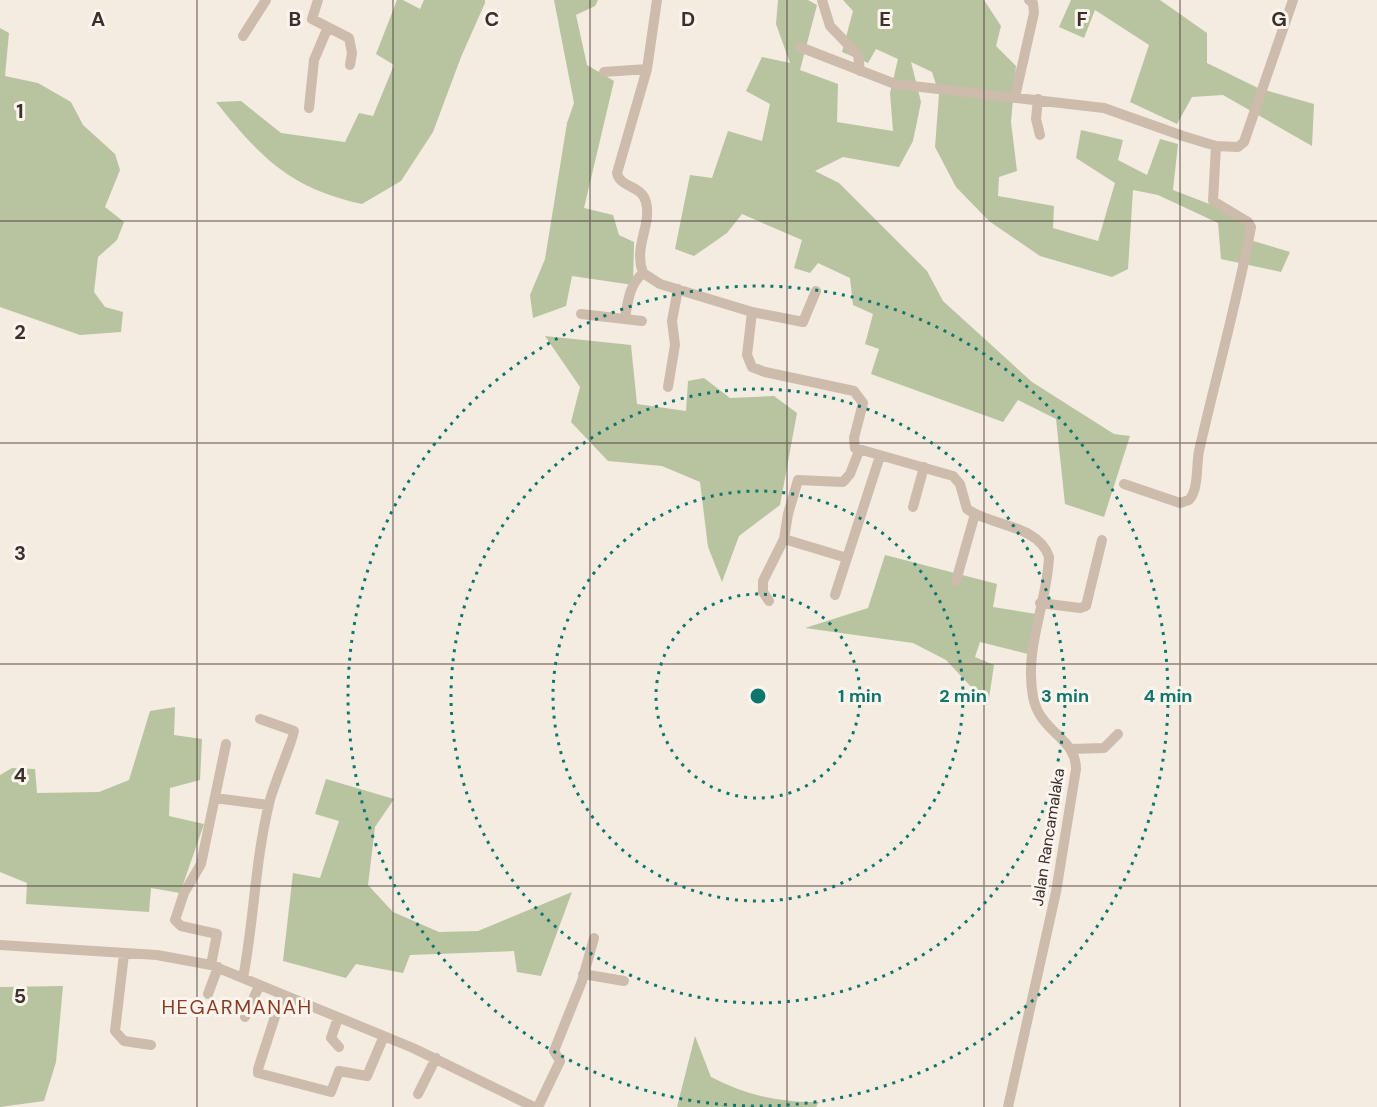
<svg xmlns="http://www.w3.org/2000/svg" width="1377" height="1107" font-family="'DM Sans',sans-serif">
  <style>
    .green { fill: #b8c4a0 }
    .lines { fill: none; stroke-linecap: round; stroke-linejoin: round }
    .minor { stroke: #cdbbac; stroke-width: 10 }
    .grid { fill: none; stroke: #3b302b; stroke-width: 1.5; stroke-opacity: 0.55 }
    .ring { fill: none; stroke: #0f766e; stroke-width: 3; stroke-dasharray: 3 6 }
    .labels { text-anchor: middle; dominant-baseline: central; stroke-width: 6; stroke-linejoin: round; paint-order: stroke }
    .street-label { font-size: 16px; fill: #3b302b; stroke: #fbf5ee }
    .quarter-label { font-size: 20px; letter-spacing: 1.5px; fill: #8c3b22; stroke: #fbf5ee }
    .grid-label { font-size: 20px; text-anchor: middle; font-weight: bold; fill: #3b302b; stroke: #fbf5ee; stroke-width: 6; stroke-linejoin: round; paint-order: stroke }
    .centre { fill: #0f766e; stroke: #fbf5ee; stroke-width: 3 }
    .ring-label { font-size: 18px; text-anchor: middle; font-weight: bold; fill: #0f766e; stroke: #fbf5ee; stroke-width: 6; stroke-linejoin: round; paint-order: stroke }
  </style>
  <rect width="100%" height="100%" fill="#f4ebe1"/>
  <!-- green -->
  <path class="green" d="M397 0H403L420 9 424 0H485V3L461 57 433 132 401 181 362 204C290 188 261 158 216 102L241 101 281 133 345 142 359 113 373 116 394 65 376 54Z
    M554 0H598L595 6 576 15 587 65 614 81 584 208 613 215 619 235 634 242 633 285 572 276 566 306 533 318 530 295 545 259 567 123 574 103Z
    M778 0H808L817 5 800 70 838 84 837 122 893 131 890 93 898 59 876 49 868 63 842 52 853 11 843 0H984L1001 26 996 46 1016 66 1011 122 1017 171 999 177 998 196 1054 206 1053 228 1098 241 1115 183 1076 158 1081 130 1123 140 1118 160 1147 175 1160 139 1178 144 1173 190 1243 217 1250 240 1290 252 1281 272 1221 259 1218 223 1158 195 1133 190 1128 269 1112 277 1040 256 989 221 956 187 935 147 939 94 932 72 911 62 921 102 913 141 899 167 843 157 815 171 839 183 927 271 943 301 1032 382 1114 434 1130 436 1104 517 1065 504 1056 419 1018 400 1003 422 871 374 879 349 865 344 873 314 853 305 850 278 818 263 810 273 794 268 802 240 742 214 727 233 694 256 675 249 690 175 712 178 728 131 762 141 770 104 746 91 762 57 790 63 776 24Z
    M1071 0H1160L1207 33V63L1258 88 1314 104 1312 146 1223 95 1192 97 1177 124 1130 102 1149 45 1095 10 1084 38 1059 27Z
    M0 28 9 33 5 76 38 83 71 102 83 125 115 154 120 170 105 207 124 222 117 240 98 257 94 292 105 307 123 312 121 332 80 335 0 307Z
    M545 336 631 345 637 404 686 411 688 381 704 378 730 398 774 396 797 413 780 505 739 536 722 582 708 547 700 482 662 466 608 461 571 422 580 387Z
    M885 555 997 584 993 607 1036 614 1032 655 980 642 975 657 994 665 988 705 946 660 913 643 805 628 868 608Z
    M175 707 174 735 202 739 200 780 170 788 169 816 204 824 180 893 151 888 149 912 26 904 27 883 0 872V775L12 768 35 769 37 793 99 792 129 780 150 711Z
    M326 779 394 799 375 827 368 885 393 912 439 932 478 931 572 892 541 976 517 972 514 951 410 955 403 973 356 964 346 978 283 961 293 873 320 878 339 821 315 814Z
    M63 986 56 1062 44 1101 0 1107V987Z
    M695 1036 711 1077C745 1095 781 1103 819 1102L816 1107H677Z"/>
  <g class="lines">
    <!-- minor -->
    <path class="minor" d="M318 0 312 19 349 38 352 53 350 65
      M657 0 647 69 617 173C620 188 642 185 646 202 652 226 633 246 643 273L660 284 752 312 747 355 752 367 765 372 854 391 863 403 854 438 855 448 953 476 960 484 967 509C990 526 1038 524 1049 557 1047 605 1024 646 1033 697 1040 733 1076 737 1076 769L1056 892 1008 1107
      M822 0 830 26 858 55 860 71
      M243 36 266 0
      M800 47 895 84 1104 108 1183 136 1216 146 1238 147 1244 142 1293 0
      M604 72 647 69
      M1015 97 1034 13 1033 3 1029 0
      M1038 99 1036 119 1040 135
      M309 108 314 60 328 27
      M752 312 803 322 816 291
      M581 314 642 321
      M625 318C628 301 629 285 643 273
      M668 387 675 345 672 321 678 289
      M1124 484 1180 503 1189 500C1199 489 1196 466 1199 451 1216 376 1237 303 1251 227L1248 222 1213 201 1216 146
      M913 507 924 467
      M784 539 847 558
      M956 581 975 514
      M835 595 880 456
      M769 601 763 592V581L784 539 788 514 798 480 843 482 850 474 859 451
      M1040 603 1080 608 1086 606 1102 540
      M1071 749 1104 748 1118 734
      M215 798 268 805
      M0 945 157 955 211 965 413 1048 534 1107
      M124 954 115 1031 124 1041 151 1045
      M211 965 217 934 181 926 175 920 184 893 201 864 226 744
      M583 974 624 981
      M243 978C254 921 255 861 269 804 271 791 295 735 294 731L260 719
      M208 994 218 967
      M282 995 258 1069V1073L331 1092 339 1071 367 1076 384 1036
      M245 1017 259 986
      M338 1018 331 1038 339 1047
      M418 1094 436 1058
      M538 1107 560 1061 554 1051 582 981 594 938"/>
  </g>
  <!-- grid -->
  <path class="grid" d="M197 0V1107M393 0V1107M590 0V1107M787 0V1107M984 0V1107M1180 0V1107M0 221H1377M0 443H1377M0 664H1377M0 886H1377"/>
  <!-- distance rings -->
  <g class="ring">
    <circle cx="758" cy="696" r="102"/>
    <circle cx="758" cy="696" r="205"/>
    <circle cx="758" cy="696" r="307"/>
    <circle cx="758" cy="696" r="410"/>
  </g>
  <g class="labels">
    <!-- street labels -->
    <g class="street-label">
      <text transform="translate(1048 837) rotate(-81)">Jalan Rancamalaka</text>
    </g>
    <!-- quarter labels -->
    <g class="quarter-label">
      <text x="237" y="1007">HEGARMANAH</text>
    </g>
  </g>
  <g class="grid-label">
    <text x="98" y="26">A</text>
    <text x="295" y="26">B</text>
    <text x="492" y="26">C</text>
    <text x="688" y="26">D</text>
    <text x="885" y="26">E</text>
    <text x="1082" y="26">F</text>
    <text x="1279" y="26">G</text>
    <text x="20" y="118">1</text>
    <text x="20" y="339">2</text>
    <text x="20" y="560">3</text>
    <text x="20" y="782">4</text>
    <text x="20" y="1003">5</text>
  </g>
  <circle cx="758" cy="696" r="9" class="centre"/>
  <g class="ring-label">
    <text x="860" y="702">1 min</text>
    <text x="963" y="702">2 min</text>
    <text x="1065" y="702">3 min</text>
    <text x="1168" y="702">4 min</text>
  </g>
</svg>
